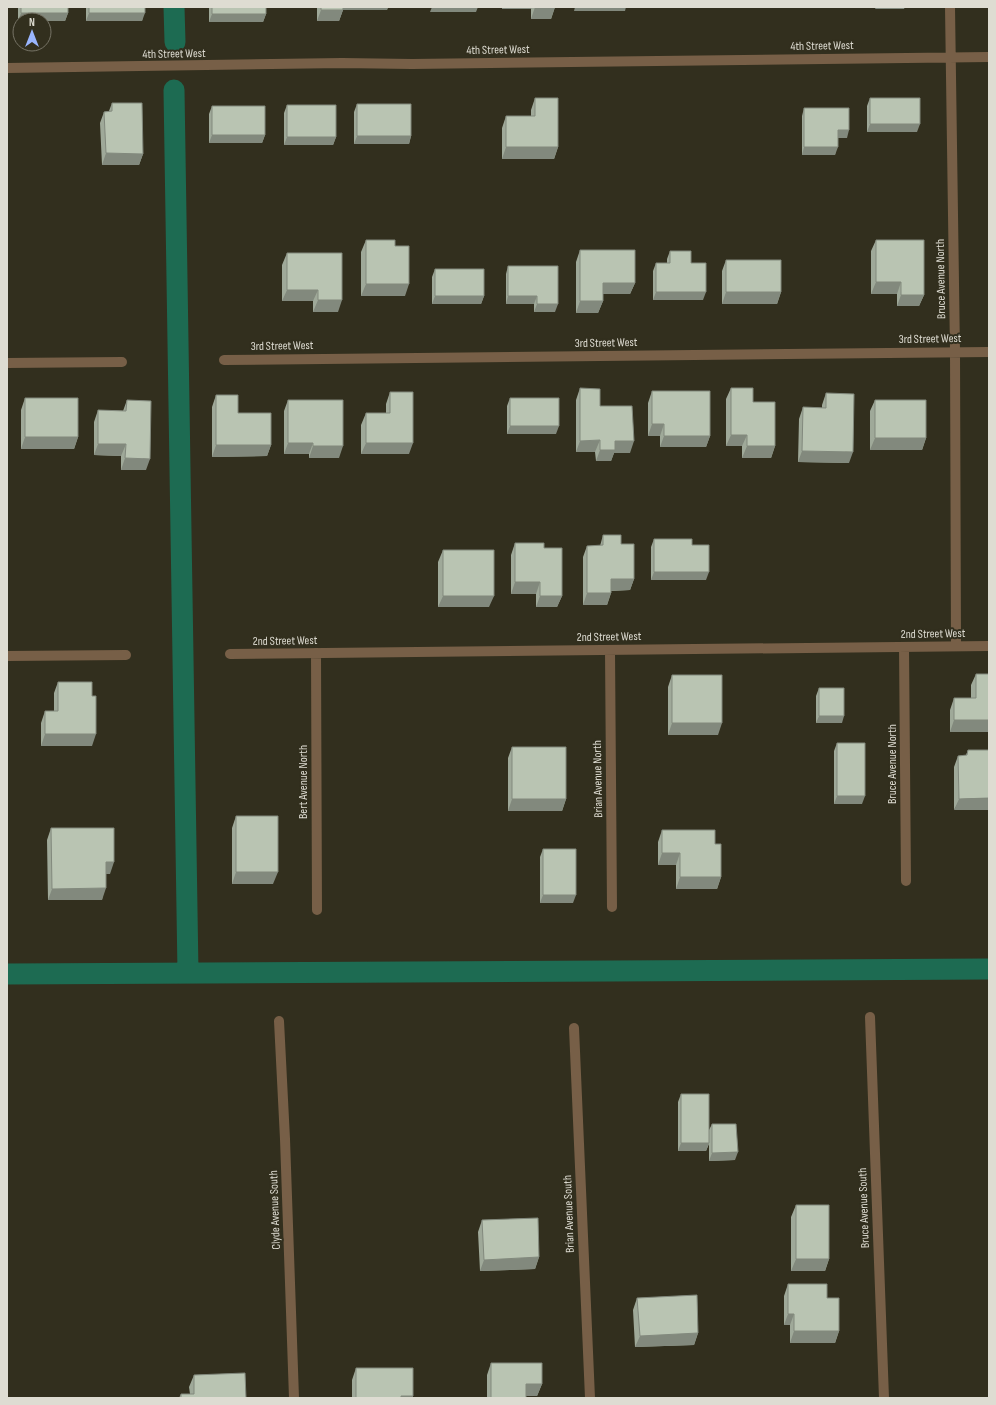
<svg xmlns="http://www.w3.org/2000/svg" width="996" height="1405" font-family="'Sofia Sans Condensed',sans-serif">
  <style>
    .lines { fill: none; stroke-linecap: round; stroke-linejoin: round }
    .canal { stroke: #1d6b52; stroke-width: 21 }
    .street { stroke: #775f47; stroke-width: 10 }
    .wall { fill: #9fa999 }
    .shaded-wall { fill: #82897d }
    .building { fill: #b9c4b2; stroke: #82897d }
    .labels { text-anchor: middle; dominant-baseline: central; stroke-width: 4; stroke-linejoin: round; paint-order: stroke }
    .street-label { font-size: 12px; fill: #dedcd2; stroke: #322f1e }
  </style>
  <rect width="100%" height="100%" fill="#322f1e"/>
  <g class="lines">
    <!-- canal -->
    <path class="canal" d="M174 7 175 42
      M174 90 188 973
      M7 974 989 969"/>
    <!-- street -->
    <path class="street" d="M950 7 955 352 956 646
      M7 68 342 63 412 64 989 57
      M224 360 989 352
      M7 363 122 362
      M904 647 906 881
      M610 651 612 907
      M316 653 317 910
      M230 654 989 646
      M7 656 126 655
      M870 1017 884 1398
      M279 1021 285 1139 294 1398
      M574 1028 590 1398"/>
  </g>
  <!-- wall -->
  <path class="wall" d="M18 7H68V13L65 21H18Z
    M86 7H145L142 21H86Z
    M209 7H266V14L263 22H209Z
    M317 7H388L387 10H343L339 21H317Z
    M502 7H555L551 19H531V9H502Z
    M535 98 558 147 554 159H502V128L506 116H531V110Z
    M870 98 917 132H867V106Z
    M112 103 143 154 139 165H102L100 123 104 112 109 111Z
    M357 104 411 136 409 144H354V112Z
    M287 105 336 137 333 145H284V113Z
    M212 106 265 135 262 143H209V114Z
    M804 108 847 138H838L835 155H802V116Z
    M366 240 395 246 405 296H361V252Z
    M876 240 924 295 919 306H897V294H871V251Z
    M580 250 635 283 630 294H603V301L598 313H576V262Z
    M670 251 691 263 703 300H653V271L656 263H667V259Z
    M287 253 338 312H313V301H282V265Z
    M726 260 781 292 777 304H722V271Z
    M508 266 555 312H534V304H506V274Z
    M435 269 484 296 481 304H432V277Z
    M580 388 600 406 630 453H614L611 461H596L595 452H576V400Z
    M731 388 753 402 775 446 771 458H742V446H726V399Z
    M652 391 710 436 706 447H660V436H648V403Z
    M390 392 409 454H361V425L366 413H386V404Z
    M826 393 849 463 798 462 799 419 803 407 822 408V405Z
    M216 395 238 413 271 445 267 456 212 457V407Z
    M25 398 78 437 74 449H21V410Z
    M510 398 556 434H507V406Z
    M127 400 146 470H121V456L94 455V422L98 410 123 411Z
    M288 400 339 458H309V454H284V411Z
    M875 400 926 438 922 450H870V411Z
    M603 535 621 544 634 579 630 590 611 591V593L607 605H583V557L587 546H600Z
    M654 539 692 545 706 580H651V547Z
    M515 543 544 548 562 596 557 607H536V594H511V555Z
    M443 550 489 607H438V562Z
    M976 674 989 732H950V710L954 698H971V685Z
    M672 675 718 735H668V687Z
    M58 682 92 746H41V723L45 711H54V693Z
    M819 688 842 723H816V696Z
    M837 743 862 804H834V751Z
    M512 747 566 799 562 811H508V758Z
    M968 750H989L954 810V767L958 756 966 755Z
    M236 816 273 884H232V828Z
    M51 828 110 874H106L102 900H48L47 840Z
    M662 830 715 844 721 877 717 889H676V865H658V842Z
    M543 849 573 903H540V857Z
    M681 1094 709 1130 712 1124 735 1160 709 1161V1144L706 1151H678V1102Z
    M796 1205 829 1259 825 1271H791V1217Z
    M482 1220 539 1257 535 1269 480 1271 478 1232Z
    M788 1284 827 1298 839 1331 835 1343H790V1325H784V1296Z
    M637 1298 698 1333 694 1345 635 1347 633 1310Z
    M491 1363 542 1384 537 1396H526V1398H487V1375Z
    M356 1368 413 1396 412 1398H352V1380Z
    M194 1375 246 1398H179L181 1394H190L189 1387Z"/>
  <!-- shaded-wall -->
  <path class="shaded-wall" d="M340 7H388L387 10H343L339 21H317L321 10Z
    M432 7H478L476 12H430Z
    M502 7H532L531 9H502Z
    M535 7H555L551 19H531Z
    M575 7H626L625 11H574Z
    M876 7H905L904 9H875Z
    M21 13H68L65 21H44V20H20V21H18Z
    M89 13H145L142 21H86Z
    M212 14H266L263 22H209Z
    M870 124H920L917 132H867Z
    M838 130H849L847 138H835Z
    M212 135H265L262 143H209Z
    M357 136H411L409 144H354Z
    M287 137H336L333 145H284Z
    M506 147H558L554 159H502Z
    M804 147H838L835 155H802Z
    M106 153 143 154 139 165H102Z
    M876 282H901L897 294H871Z
    M603 283H635L630 294H598Z
    M366 284H409L405 296H361Z
    M287 290H318L313 301H282Z
    M656 292H706L703 300H653Z
    M726 292H781L777 304H722Z
    M901 295H924L919 306H897Z
    M435 296H484L481 304H432Z
    M508 296H537L534 304H506Z
    M318 300H342L338 312H313Z
    M580 301H603L598 313H576Z
    M537 304H558L555 312H534Z
    M652 424H664L660 436H648Z
    M510 426H559L556 434H507Z
    M731 435H747L742 446H726Z
    M664 436H710L706 447H660Z
    M25 437H78L74 449H21Z
    M875 438H926L922 450H870Z
    M600 440 595 452H576L580 441Z
    M615 441H634L630 453H614L611 461H596L600 450Z
    M288 443H313L309 454H284Z
    M366 443H413L409 454H361Z
    M98 444H126L121 456 94 455Z
    M216 445H271L267 456 212 457Z
    M313 446H343L339 458H309Z
    M747 446H775L771 458H742Z
    M802 451 853 452 849 463 798 462Z
    M125 458 150 459 146 470H121Z
    M654 572H709L706 580H651Z
    M611 579H634L630 590 607 591Z
    M515 582H540L536 594H511Z
    M587 593H611L607 605H583Z
    M443 596H494L489 607H438Z
    M540 596H562L557 607H536Z
    M819 716H844L842 723H816Z
    M954 720H989V732H950Z
    M672 723H722L718 735H668Z
    M45 734H96L92 746H41Z
    M837 796H865L862 804H834Z
    M989 798V810H954L959 799Z
    M512 799H566L562 811H508Z
    M662 853H680L676 865H658Z
    M106 862H114L110 874H102Z
    M236 872H278L273 884H232Z
    M680 877H721L717 889H676Z
    M106 888 102 900H48L52 889Z
    M543 895H576L573 903H540Z
    M681 1143H709L706 1151H678Z
    M738 1152 735 1160 709 1161 712 1153Z
    M539 1257 535 1269 480 1271 484 1260Z
    M796 1259H829L825 1271H791Z
    M788 1314H794L790 1325H784Z
    M794 1331H839L835 1343H790Z
    M698 1333 694 1345 635 1347 640 1336Z
    M526 1384H542L537 1396H522Z
    M401 1396H413L412 1398H400Z"/>
  <!-- building -->
  <path class="building" d="M21 7H68V13H21Z
    M89 7H145V13H89Z
    M212 7H266V14H212Z
    M321 7H343V10H321Z
    M535 98H558V147H506V116H535Z
    M870 98H920V124H870Z
    M112 103H142L143 154 106 153 104 112 112 111Z
    M357 104H411V136H357Z
    M287 105H336V137H287Z
    M212 106H265V135H212Z
    M804 108H849V130H838V147H804Z
    M366 240H395V246H409V284H366Z
    M876 240H924V295H901V282H876Z
    M580 250H635V283H603V301H580Z
    M670 251H691V263H706V292H656V263H670Z
    M287 253H342V300H318V290H287Z
    M726 260H781V292H726Z
    M508 266H558V304H537V296H508Z
    M435 269H484V296H435Z
    M580 388 600 389V406H632L634 441H615V450H600V440L580 441Z
    M731 388H753V402H775V446H747V435H731Z
    M652 391H710V436H664V424H652Z
    M390 392H413V443H366V413H390Z
    M826 393 854 394 853 452 802 451 803 407 826 408Z
    M216 395H238V413H271V445H216Z
    M25 398H78V437H25Z
    M510 398H559V426H510Z
    M127 400 151 401 150 459 125 458 126 444H98V410L126 411Z
    M288 400H343V446H313V443H288Z
    M875 400H926V438H875Z
    M603 535H621V544H634V579H611V593H587V546L603 545Z
    M654 539H692V545H709V572H654Z
    M515 543H544V548H562V596H540V582H515Z
    M443 550H494V596H443Z
    M976 674H989V720H954V698H976Z
    M672 675H722V723H672Z
    M58 682H92V696H96V734H45V711H58Z
    M819 688H844V716H819Z
    M837 743H865V796H837Z
    M512 747H566V799H512Z
    M968 750H989V798L959 799 958 756 967 755Z
    M236 816H278V872H236Z
    M51 828H114V862H106V888L52 889Z
    M662 830H715V844H721V877H680V853H662Z
    M543 849H576V895H543Z
    M681 1094H709V1143H681Z
    M712 1124H736L738 1152 712 1153Z
    M796 1205H829V1259H796Z
    M538 1218 539 1257 484 1260 482 1220Z
    M788 1284H827V1298H839V1331H794V1314H788Z
    M697 1295 698 1333 640 1336 637 1298Z
    M491 1363H542V1384H526V1398H491Z
    M356 1368H413V1396H401V1398H356Z
    M245 1373 246 1398H181V1394H194V1375Z"/>
  <g class="labels">
    <!-- street labels -->
    <g class="street-label">
      <text transform="translate(822 46) rotate(-1)">4th Street West</text>
      <text transform="translate(498 50) rotate(-1)">4th Street West</text>
      <text transform="translate(174 54) rotate(-1)">4th Street West</text>
      <text transform="translate(941 279) rotate(-91)">Bruce Avenue North</text>
      <text transform="translate(930 339) rotate(-1)">3rd Street West</text>
      <text transform="translate(606 343) rotate(-1)">3rd Street West</text>
      <text transform="translate(282 346) rotate(-1)">3rd Street West</text>
      <text transform="translate(933 634) rotate(-1)">2nd Street West</text>
      <text transform="translate(609 637) rotate(-1)">2nd Street West</text>
      <text transform="translate(285 641) rotate(-1)">2nd Street West</text>
      <text transform="translate(892 764) rotate(-90)">Bruce Avenue North</text>
      <text transform="translate(598 779) rotate(-91)">Brian Avenue North</text>
      <text transform="translate(303 782) rotate(-90)">Bert Avenue North</text>
      <text transform="translate(864 1208) rotate(-92)">Bruce Avenue South</text>
      <text transform="translate(275 1210) rotate(-92)">Clyde Avenue South</text>
      <text transform="translate(569 1214) rotate(-92)">Brian Avenue South</text>
    </g>
  </g>
  <!-- border -->
  <rect width="996" height="1405" fill="none" stroke="#dedcd2" stroke-width="16"/>
  <!-- north arrow -->
  <g transform="translate(32 32)"><circle r="19" fill="#322f1e" stroke="#777466"/>
  <path d="M0-3L7 15L0 10L-7 15Z" fill="#99b5fd"/>
  <text y="-6" font-size="11" font-weight="bold" text-anchor="middle" fill="#dedcd2">N</text>
  </g>
</svg>
